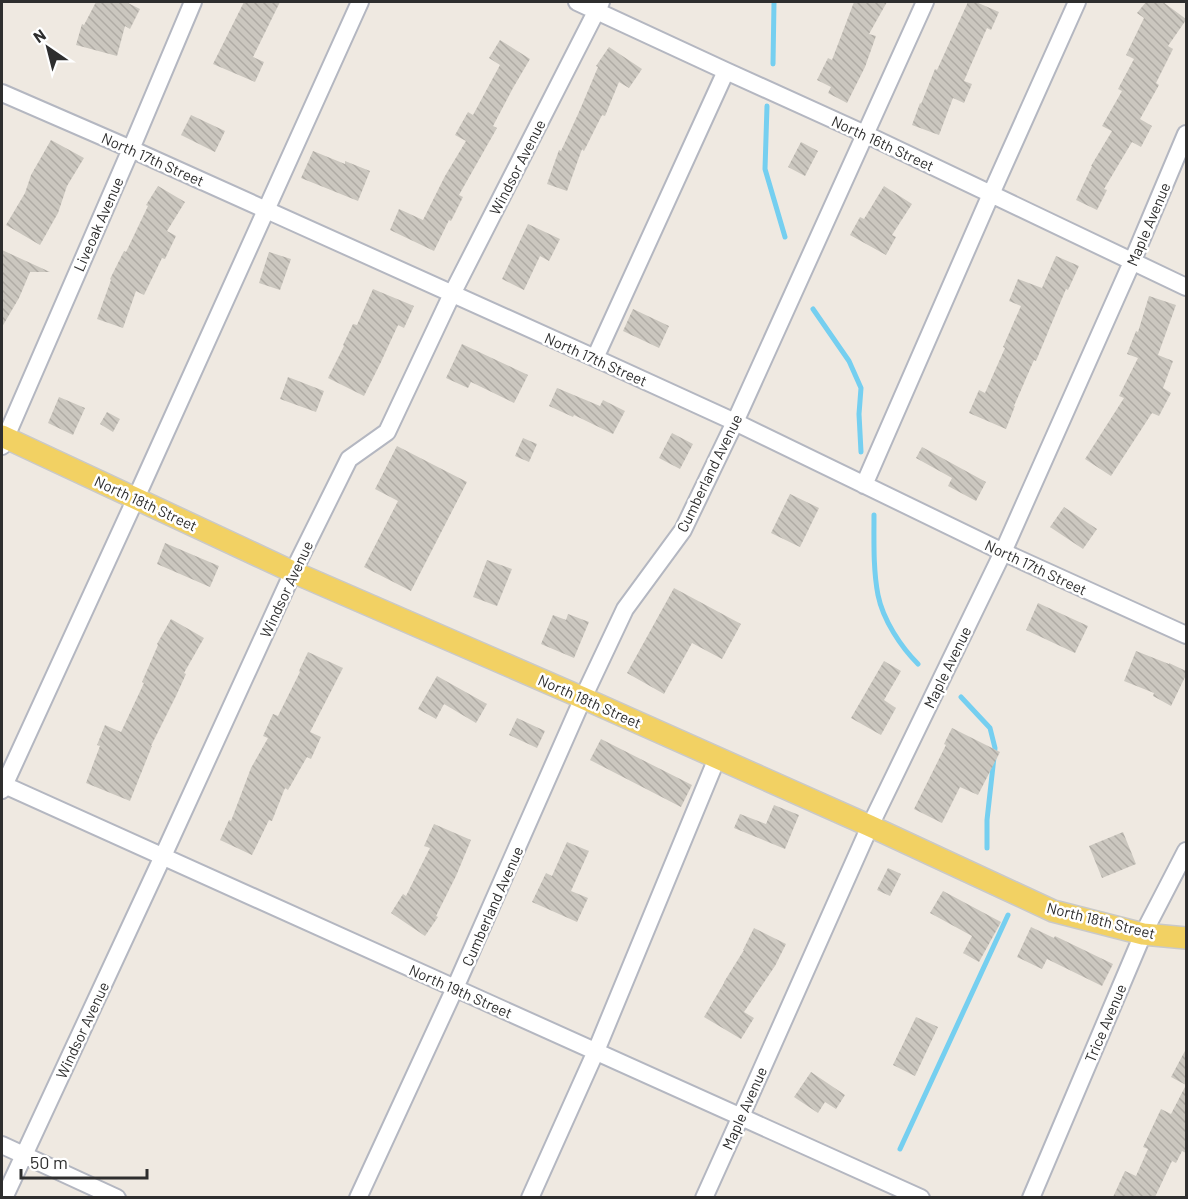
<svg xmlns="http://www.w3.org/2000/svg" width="1188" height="1199" font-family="Barlow,sans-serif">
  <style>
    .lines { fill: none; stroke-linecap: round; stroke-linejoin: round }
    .stream { stroke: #75cff0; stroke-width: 5 }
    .building { fill: url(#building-back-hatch) }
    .minor-casing { stroke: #b4b7c1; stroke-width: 20 }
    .major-casing { stroke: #c9c9c9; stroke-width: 24 }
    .minor { stroke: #fff; stroke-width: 16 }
    .major { stroke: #f2d163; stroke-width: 21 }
    .labels { text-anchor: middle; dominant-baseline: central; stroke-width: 5; stroke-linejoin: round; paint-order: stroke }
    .street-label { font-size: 15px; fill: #2e2e2e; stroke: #fff }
  </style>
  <defs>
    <pattern id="building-back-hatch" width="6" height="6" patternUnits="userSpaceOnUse" patternTransform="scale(1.5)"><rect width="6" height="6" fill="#cbc7bf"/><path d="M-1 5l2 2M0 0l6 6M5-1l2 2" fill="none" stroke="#afaba4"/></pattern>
  </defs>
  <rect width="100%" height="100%" fill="#efe9e1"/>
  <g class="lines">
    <!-- stream -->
    <path class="stream" d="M773 64 774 2
      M767 106 765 169 785 237
      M813 309 849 361 861 388 859 414 861 452
      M874 515C874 541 873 569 878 595 883 620 901 647 918 664
      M961 697 990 728 995 748 987 820V848
      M900 1149 1008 915"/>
  </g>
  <!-- building -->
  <path class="building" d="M96 2H126L140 9 130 29 125 26 117 56 76 45 82 24 84 25Z
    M244 2H280L253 57 264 62 255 82 213 64Z
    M854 2H887L869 34 876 36 865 67 847 103 828 93 831 87 817 80 828 58 832 60Z
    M968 2H976L999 12 991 30 987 28 964 81 972 84 964 103 953 98 939 135 912 125 920 103 921 104 935 69 937 70Z
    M1146 2H1163L1186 19V20L1168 46 1173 49 1156 83 1159 85 1140 119 1152 126 1141 147 1132 142 1104 189 1107 190 1097 210 1076 200 1092 166H1091L1112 131 1102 126 1122 91 1118 89 1134 59 1126 55 1144 18 1137 13Z
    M500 40 530 59 513 88 493 126 497 128 459 195 463 197 451 221 449 220 434 251 390 230 399 209 423 220 445 176 466 141 455 135 468 112 473 115 500 65 489 58Z
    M609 47 642 69 629 88 619 82 605 116 602 115 584 151 582 149 567 191 547 184 559 150 561 151 579 112 598 67 596 66Z
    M191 115 225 131 215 152 181 135Z
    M51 140 84 158 67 186 58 213 40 245 6 225 25 193 31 175Z
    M801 142 818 151 805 176 788 167Z
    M313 151 345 164V161L370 171 358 201 301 178Z
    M158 186 185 202 167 231 176 236 165 259 162 258 144 295 136 291 123 328 97 319 111 280 110 279 124 251 126 252 148 206 146 205Z
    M884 186 912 204 892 235 896 237 886 255 850 235 860 217 864 219Z
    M528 224 560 239 549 261 540 256 524 290 502 279Z
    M2 250 50 272H30L19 298 2 327Z
    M269 252 291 259 280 290 259 283Z
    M1056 256 1079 266 1068 290 1066 289 1036 361 1034 360 1014 406H1015L1006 429 969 413 979 390 985 393 1005 348 1003 347 1021 306 1009 301 1018 279 1042 288Z
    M373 289 414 306 404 328 398 325 381 362 364 396 328 378 344 346 343 345 353 324 357 325Z
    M1149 296 1176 305 1158 355 1173 361 1163 388 1171 393 1159 416 1152 413 1111 476 1085 459 1124 398 1119 396 1138 358 1127 354 1136 331 1138 332Z
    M633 309 669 326 659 348 623 331Z
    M462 344 528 375 514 403 471 382 468 388 446 378Z
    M288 377 324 391 316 412 280 399Z
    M557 388 600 406 603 400 625 411 613 434 574 415 573 417 549 406Z
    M59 397 85 408 73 435 48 423Z
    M107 412 120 419 113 432 100 424Z
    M672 433 693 444 680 469 659 458Z
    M523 438 537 444 529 462 515 456Z
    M397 446 467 482 411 591 364 567 398 501 375 489Z
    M922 447 986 482 976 501 948 486 952 478 916 458Z
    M790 494 819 508 800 547 771 533Z
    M1064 507 1097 529 1083 549 1050 527Z
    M165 543 219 566 210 587 157 564Z
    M487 560 512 569 497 606 473 597Z
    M674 588 741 624 722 659 692 643 664 694 627 673Z
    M1038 603 1088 626 1075 653 1026 630Z
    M568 614 589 622 574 658 541 644 553 615 566 620Z
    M171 619 204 638 184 673 186 674 176 696 151 746H152L130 801 86 783 100 746 97 745 105 725 121 732 144 683 142 682 158 645 157 644Z
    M1136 651 1169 664V663L1186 671V675L1171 706 1153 696 1154 693 1124 681Z
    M308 652 343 668 310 732 321 737 311 759 307 757 288 790 285 788 272 821 269 820 252 855 220 840 229 820 231 821 251 768 268 738 263 736 273 714 278 716 300 672 299 671Z
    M884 661 901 671 884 700 896 708 881 735 851 718Z
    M437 676 487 704 476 723 444 704 436 719 418 709Z
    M517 718 545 731 537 748 509 735Z
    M952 728 1000 752 978 795 960 787 942 823 914 809 946 745 944 744Z
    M601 739 692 785 681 807 590 760Z
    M774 805 799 815 785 849 734 828 740 814 766 824Z
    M434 824 471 840 456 876 436 916 438 917 425 936 391 913 403 894 406 896 430 848 424 846Z
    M1123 832 1136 864 1102 878 1089 846Z
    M567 842 589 851 571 891 588 898 577 922 532 902 546 873 552 876Z
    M888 868 901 874 890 896 877 890Z
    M943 891 1001 922 979 962 963 953 972 936 930 913Z
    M1031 927 1054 938 1055 936 1113 964 1102 986 1047 959 1042 969 1017 957Z
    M754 928 786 944 775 966 744 1012 754 1018 741 1039 704 1017 724 983V982L744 950H743Z
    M916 1017 938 1027 915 1076 893 1065Z
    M1186 1049V1153L1182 1151 1176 1163 1172 1161 1155 1197H1113L1125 1171 1136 1176 1148 1149 1143 1147 1161 1109 1171 1114 1186 1085 1171 1077Z
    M811 1072 845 1095 836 1109 825 1102 818 1113 794 1097Z"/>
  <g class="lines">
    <!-- minor casing -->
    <g class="minor-casing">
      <path id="minor" d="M577 2 726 71 865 134 1186 287
        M2 93 131 149 595 358 735 422 1003 552 1186 635
        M595 358 726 71
        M2 446 131 149 193 2
        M864 485 991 194 1077 2
        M2 784 921 1198
        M2 790 136 498 360 2
        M2 1145 117 1198
        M4 1198 163 856 293 572 349 459 387 432 452 294 601 2
        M358 1198 455 988 583 698 625 609 683 530 735 422 925 2
        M530 1198 596 1051 717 758
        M704 1198 741 1116 870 826 1003 552 1132 262 1186 134
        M1031 1198 1143 934 1186 851"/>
    </g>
    <!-- major casing -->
    <g class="major-casing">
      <path id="major" d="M2 436 293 572 583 698 870 826 1053 911 1143 934 1186 938"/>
    </g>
    <!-- minor -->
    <use href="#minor" class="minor"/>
    <!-- major -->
    <use href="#major" class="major"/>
  </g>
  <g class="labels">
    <!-- street labels -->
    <g class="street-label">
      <text transform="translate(883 143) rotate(25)">North 16th Street</text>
      <text transform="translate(153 159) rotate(24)">North 17th Street</text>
      <text transform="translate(517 167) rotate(-63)">Windsor Avenue</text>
      <text transform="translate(98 224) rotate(-66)">Liveoak Avenue</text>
      <text transform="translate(1148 224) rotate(-67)">Maple Avenue</text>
      <text transform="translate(596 359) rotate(24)">North 17th Street</text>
      <text transform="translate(709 473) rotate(-64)">Cumberland Avenue</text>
      <text transform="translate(146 503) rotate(25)">North 18th Street</text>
      <text transform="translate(1036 567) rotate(25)">North 17th Street</text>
      <text transform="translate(286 589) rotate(-65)">Windsor Avenue</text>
      <text transform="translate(947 667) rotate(-64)">Maple Avenue</text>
      <text transform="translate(590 701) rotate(24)">North 18th Street</text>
      <text transform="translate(492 906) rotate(-66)">Cumberland Avenue</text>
      <text transform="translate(1101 920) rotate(14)">North 18th Street</text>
      <text transform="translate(461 991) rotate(24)">North 19th Street</text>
      <text transform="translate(1105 1023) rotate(-67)">Trice Avenue</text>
      <text transform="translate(82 1030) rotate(-65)">Windsor Avenue</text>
      <text transform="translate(744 1108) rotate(-66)">Maple Avenue</text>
    </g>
  </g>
  <!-- border -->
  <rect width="1188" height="1199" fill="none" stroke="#2e2e2e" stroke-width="6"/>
  <!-- north arrow -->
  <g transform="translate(48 48) rotate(325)" stroke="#ffffff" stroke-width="4.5" paint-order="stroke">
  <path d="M0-4.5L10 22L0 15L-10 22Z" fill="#2e2e2e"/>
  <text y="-9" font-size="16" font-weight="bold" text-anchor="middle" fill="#2e2e2e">N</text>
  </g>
  <!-- scale -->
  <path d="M21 1169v9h126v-9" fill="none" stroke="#2e2e2e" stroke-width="3"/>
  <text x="30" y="1169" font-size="18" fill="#2e2e2e" stroke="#ffffff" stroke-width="4.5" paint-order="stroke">50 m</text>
</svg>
